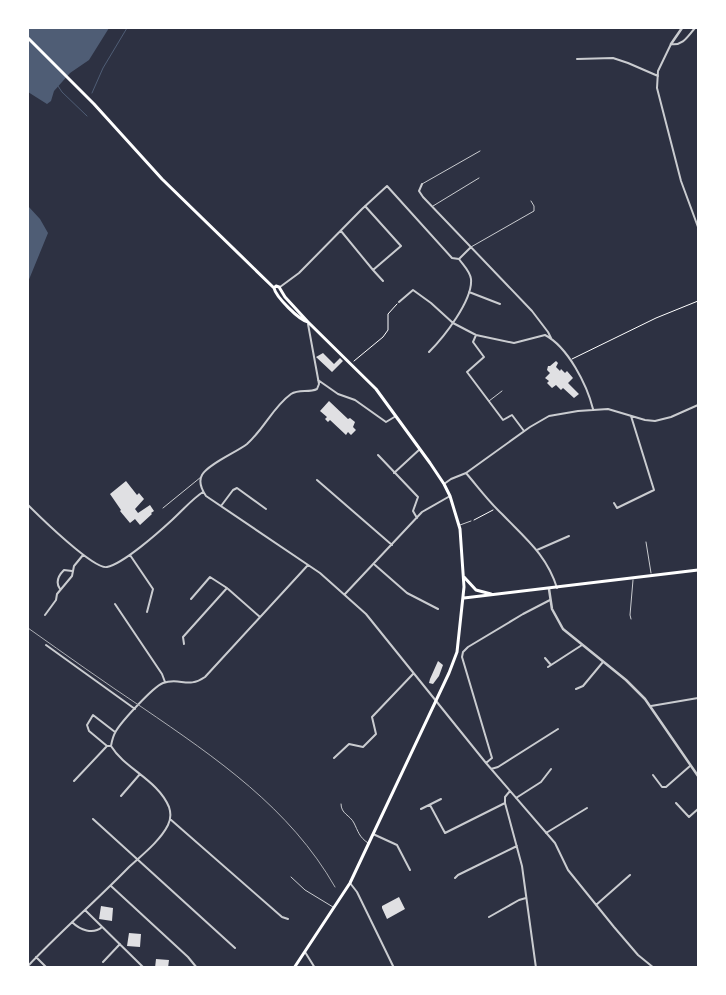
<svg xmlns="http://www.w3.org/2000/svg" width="726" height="995" font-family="'Roboto Condensed',sans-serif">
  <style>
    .water { fill: #4f5d75 }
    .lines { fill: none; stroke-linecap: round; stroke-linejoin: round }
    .stream { stroke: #4f5d75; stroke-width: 1 }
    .building { fill: #e0e0e3 }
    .path { stroke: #fff; stroke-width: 1 }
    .service { stroke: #caccd0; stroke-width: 1 }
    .minor { stroke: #caccd0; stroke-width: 2 }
    .tertiary { stroke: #caccd0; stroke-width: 2.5 }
    .secondary { stroke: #fff; stroke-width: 3 }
    .rail { stroke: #abadb3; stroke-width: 1 }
  </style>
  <rect width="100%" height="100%" fill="#2d3142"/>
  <!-- water -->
  <path class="water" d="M28 28H109L89 60 70 73 54 91 51 101 47 104 28 92Z
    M28 206 40 219 48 233 28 282Z"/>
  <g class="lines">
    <!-- stream -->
    <path class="stream" d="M58 86 62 92 87 116
      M92 93 103 68 127 28"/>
  </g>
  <!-- building -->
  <path class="building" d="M323 353 334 364 340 358 343 361 332 372 316 357Z
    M556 361 558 363 556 367 560 371 561 369 565 373 567 371 573 378 568 383 579 394 574 398 563 388 561 390 556 385 552 388 547 383 549 381 545 378 550 373 547 370 548 366H550Z
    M329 401 348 419 350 418 355 422 353 427 356 430 351 435 348 432 346 435 330 420 328 422 325 419 327 417 320 411Z
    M126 481 137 495 139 493 144 499 135 509 138 513 150 505 154 511 151 513 152 514 140 525 135 519 130 523 120 511 121 510 110 494Z
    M438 661 443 665 439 676 433 684 429 683 430 679Z
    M399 897 405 909 387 919 382 908V906Z
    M101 906 113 908 112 921 99 919Z
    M129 933 141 934 140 947 127 946Z
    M156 959 169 960 168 968H155Z"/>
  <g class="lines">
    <!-- path -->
    <path class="path" d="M572 359 656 318 698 301
      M354 361 383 337 388 330V314L397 304
      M474 520 493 510"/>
    <!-- service -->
    <path class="service" d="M422 184 480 151
      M433 206 479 178
      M471 247 534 211V206L531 201
      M489 401 502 391
      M163 508 201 477
      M460 525 471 521
      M646 542 651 573
      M631 619 630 615 633 580
      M341 804C341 814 350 815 354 823 358 831 359 837 368 843
      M291 877 305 890 333 907"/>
    <!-- minor -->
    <path class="minor" d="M695 28C688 36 683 46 671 44L658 71 657 88 681 181 698 227
      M577 59 613 58 628 63 658 76
      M422 184 419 191 423 197 532 311 548 332 551 338
      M341 231 373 270 401 246 365 206
      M373 270 383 281
      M280 287 299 273 362 209 387 186 452 258 459 259 471 247
      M469 292 500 304
      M399 302 413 290 431 303 453 323 476 335 514 343 545 335C568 347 587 385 593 409
      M308 324 319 384 317 389C309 393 299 389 291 394 273 407 264 429 247 444 237 452 208 464 202 475 198 482 202 490 206 496L320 573 366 614 486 763 555 843 568 870 614 927 638 955 654 968
      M476 335 473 342 484 357 467 372 503 420 512 415 524 431
      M429 352C444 337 473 300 471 279 470 271 463 265 459 259
      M318 380 338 394 355 400 386 422 396 416
      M378 455 418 497 413 511 417 518
      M394 473 420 449
      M466 473C478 487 489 502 502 514 525 538 547 555 557 588
      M317 480 392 545
      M444 484 451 479 466 473 530 427 549 416 578 411 608 409 645 420 655 421 671 417 698 405
      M614 503 617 508 654 490 631 416
      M28 505C39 516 94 570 107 567 123 564 159 532 172 520 182 511 192 499 203 492
      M221 506 233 490 237 488 266 509
      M537 550 569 536
      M130 555 153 589 147 612
      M375 565 407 593 438 609
      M60 589C55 582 59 575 64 570L72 571
      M345 594 422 512 450 496
      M191 599 210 577 227 588 260 617
      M115 604 162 674 165 682
      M45 615 56 600 57 594 72 576 74 566 83 555
      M184 644 183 637 227 588
      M46 645 135 709
      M545 658 551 665
      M548 667 582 645
      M576 689 583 686 603 662
      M651 706 698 698
      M107 746 89 731 87 725 93 715 115 732
      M334 758 349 744 363 747 376 734 372 717 413 674
      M486 763 492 758 462 657 463 652 468 647 523 614 550 600
      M491 769 498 767 558 729
      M653 775 662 787H666L690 766
      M74 781 107 746H111
      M510 791 505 797V803L522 866 536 968
      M121 796 140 774
      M516 798 541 782 551 769
      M676 803 689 817 698 809
      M430 805 445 833 505 803
      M421 809 441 799
      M93 819 235 948
      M170 819 282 917 288 919
      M546 833 587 808
      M373 834 397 845 410 870
      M455 878 458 875 517 846
      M350 883 357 892 394 968
      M111 886 188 957 197 968
      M596 905 630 875
      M85 910 144 968
      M489 917 519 900 526 898
      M72 922C80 930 93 935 102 927
      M305 952 315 968
      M36 957 47 968
      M103 962 120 944
      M28 966C60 932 96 901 129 867 142 855 160 841 168 825 171 819 171 813 169 807 158 780 125 769 111 746 112 740 113 736 116 731 122 721 153 687 163 683 180 677 188 689 205 677L308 565"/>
    <!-- tertiary -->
    <path class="tertiary" d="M671 44 682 28
      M549 589 552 609 563 629 626 680 645 699 698 776"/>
    <!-- secondary -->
    <path class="secondary" d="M28 38 94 104 162 179 274 288
      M274 288 276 286 279 287 285 297 308 322 376 389 430 463 444 484 450 496 460 529 464 587 457 652 449 673 350 883 294 968
      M274 288C276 297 299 320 308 322
      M464 577 476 590 491 594
      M464 598 698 570"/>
    <!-- rail -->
    <path class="rail" d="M28 628C66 655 104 682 143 708 216 758 290 808 335 887"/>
  </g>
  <!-- border -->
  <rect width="726" height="995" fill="none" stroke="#ffffff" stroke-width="58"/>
</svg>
